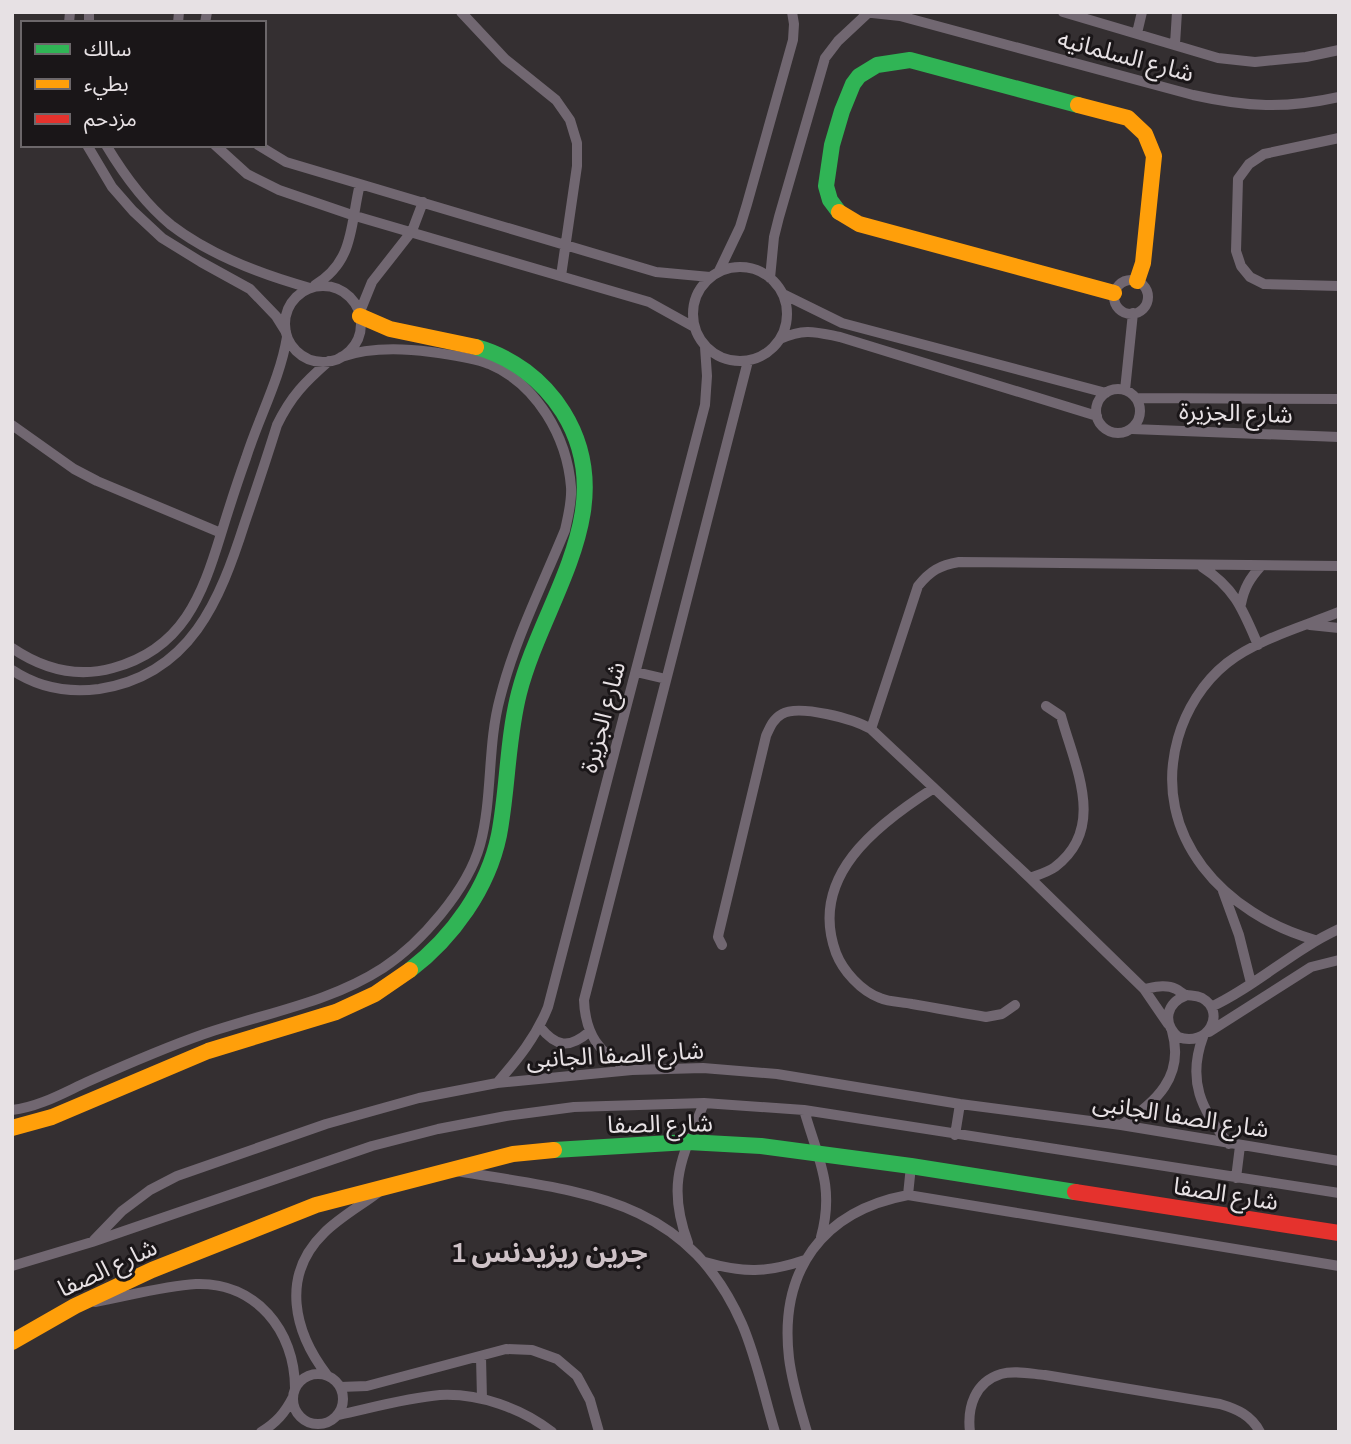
<svg xmlns="http://www.w3.org/2000/svg" width="1351" height="1444" font-family="'Archivo Narrow','Noto Sans Arabic',sans-serif">
  <style>
    .lines { fill: none; stroke-linecap: round; stroke-linejoin: round }
    .street { stroke: #716771; stroke-width: 10 }
    .fast { stroke: #30b455; stroke-width: 16 }
    .slow { stroke: #ff9f0a; stroke-width: 16 }
    .jam { stroke: #e5322d; stroke-width: 16 }
    .labels { text-anchor: middle; dominant-baseline: central; stroke-width: 6; stroke-linejoin: round; paint-order: stroke }
    .street-label { font-size: 24px; fill: #e7e1e4; stroke: #1a1618 }
    .quarter-label { font-size: 28px; font-weight: bold; fill: #cec2c7; stroke: #1a1618 }
  </style>
  <rect width="100%" height="100%" fill="#342f31"/>
  <g class="lines">
    <!-- street -->
    <path class="street" d="M461 12 505 59 556 100 570 120 577 143V166L561 276
      M863 12 900 16 1193 95C1247 107 1285 109 1339 97
      M1063 12 1218 58 1255 62 1306 57 1339 50
      M69 23 70 12
      M89 23V12
      M178 23 179 12
      M205 23 207 12
      M1137 33 1142 12
      M1175 44 1177 12
      M1339 138 1264 154 1249 164 1238 179 1236 251 1241 266 1250 277 1264 284 1339 286
      M87 145 112 187 133 211 162 238 201 262 250 289 276 316 286 332
      M106 145C124 175 144 203 171 225 210 255 263 275 310 288
      M215 145 247 174 279 190 352 215 649 302 694 327
      M258 145 286 162 656 272 710 277
      M693 314a47 47 0 1 1 94 0a47 47 0 1 1-94 0Z
      M719 271 740 227 747 204 793 40 794 24 792 12
      M770 278 774 237 779 217 825 58 838 41 869 12
      M1114 297a17 17 0 1 1 34 0a17 17 0 1 1-34 0Z
      M315 285C355 261 350 224 360 184
      M285 324a38 38 0 1 1 76 0a38 38 0 1 1-76 0Z
      M783 294 842 323 1106 393
      M359 314 372 282 412 231 423 202
      M780 339C805 328 815 332 840 337L1097 416
      M1096 411a22 22 0 1 1 44 0a22 22 0 1 1-44 0Z
      M1125 390 1133 313
      M1136 398 1339 399
      M12 425 74 469 97 481 221 533
      M1132 429 1339 437
      M1202 567C1235 588 1243 610 1258 645
      M1241 604C1244 588 1250 578 1261 566
      M1310 625 1339 628
      M12 648C43 669 77 678 113 668 183 649 202 596 221 534 229 508 237 483 246 458 259 417 280 379 287 337
      M12 670C39 688 68 693 99 689 191 675 220 600 245 522 256 490 267 457 277 425 291 396 305 382 329 361
      M636 672 666 679
      M871 729 918 586C930 571 940 565 959 562L1339 566
      M934 788C876 825 808 877 836 953 843 971 861 991 880 998 889 1002 902 1002 912 1004 937 1008 961 1013 986 1017L1002 1014 1015 1005
      M1030 878C1038 875 1048 872 1055 867 1107 828 1075 767 1061 716L1046 706
      M1223 891 1239 935 1251 983
      M1315 940C1226 915 1150 837 1178 738 1186 710 1203 682 1227 663 1258 639 1302 627 1339 612
      M722 945 718 937 719 932 766 736C770 727 773 719 782 714 799 704 854 719 871 729L1030 878 1144 989 1168 1024
      M1144 989C1155 987 1166 984 1176 989 1180 991 1182 994 1186 995 1192 996 1196 995 1202 998 1227 1012 1208 1048 1178 1037 1162 1022 1166 1003 1187 995
      M1211 1007C1256 986 1293 950 1339 929
      M540 1027C556 1047 569 1049 589 1032
      M1209 1032 1311 967 1339 960
      M1203 1037C1187 1080 1201 1110 1229 1144
      M629 1068C599 1055 585 1033 584 1000L748 361
      M497 1083C518 1059 536 1037 548 1007L705 405 707 376 705 347
      M12 1110C39 1107 63 1093 87 1082 125 1065 164 1048 204 1034 265 1013 329 1003 383 968 421 943 468 889 480 845 493 797 487 746 500 698 515 639 542 586 565 530 568 516 572 502 571 487 567 437 537 384 489 364 471 357 451 355 431 352 401 348 370 347 341 357
      M804 1110C818 1159 835 1186 821 1237
      M1121 1125C1156 1103 1185 1076 1172 1031
      M955 1135 960 1104
      M457 1171C580 1192 685 1195 742 1324 757 1359 764 1396 775 1432
      M1236 1178 1240 1146
      M908 1195 911 1166
      M94 1240 122 1211 150 1190 177 1176 326 1124 419 1098 497 1083 632 1070 703 1068 777 1074 960 1104 1121 1125 1339 1161
      M688 1243C666 1184 682 1158 704 1103
      M705 1262C743 1273 767 1273 805 1260
      M12 1266 92 1242 372 1146 438 1129 506 1116 574 1107 704 1103 804 1110 1339 1193
      M95 1302C128 1296 163 1286 196 1284 256 1282 295 1331 295 1388
      M481 1357 482 1399
      M293 1399a25 25 0 1 1 50 0a25 25 0 1 1-50 0Z
      M327 1375C294 1332 280 1276 324 1233 340 1217 362 1205 380 1191
      M340 1387 367 1386 506 1349 532 1350 557 1359 577 1376 590 1400 599 1432
      M338 1415C371 1408 406 1398 440 1395 478 1393 522 1408 552 1432
      M261 1432C276 1423 285 1413 293 1397
      M807 1432C800 1408 792 1383 789 1358 779 1271 822 1211 908 1195L1339 1266
      M970 1432C967 1407 975 1382 1001 1374 1014 1370 1032 1374 1045 1375L1220 1404C1237 1409 1251 1415 1260 1432"/>
    <!-- fast -->
    <path class="fast" d="M839 212 830 200 826 186 832 145 842 111 853 84 859 76 877 65 910 60 1078 105
      M410 970C453 937 488 888 499 835 508 788 507 740 519 693 543 599 623 508 563 412 543 380 512 357 476 347
      M554 1150 688 1142 761 1146 911 1166 1075 1192"/>
    <!-- slow -->
    <path class="slow" d="M1078 105 1128 118 1145 134 1154 156 1143 263 1137 281
      M839 212 859 224 1114 293
      M360 316 390 329 476 347
      M12 1128 52 1117 208 1051 336 1012 375 994 410 970
      M12 1342 75 1306 152 1270 316 1205 513 1154 554 1150"/>
    <!-- jam -->
    <path class="jam" d="M1075 1192 1339 1233"/>
  </g>
  <g class="labels">
    <!-- street labels -->
    <g class="street-label">
      <text transform="translate(1126 55) rotate(15)">شارع السلمانيه</text>
      <text transform="translate(1236 412) rotate(2)">شارع الجزيرة</text>
      <text transform="translate(602 717) rotate(-75)">شارع الجزيرة</text>
      <text transform="translate(615 1054) rotate(-3)">شارع الصفا الجانبى</text>
      <text transform="translate(1181 1115) rotate(9)">شارع الصفا الجانبى</text>
      <text transform="translate(660 1123) rotate(-1)">شارع الصفا</text>
      <text transform="translate(1226 1193) rotate(9)">شارع الصفا</text>
      <text transform="translate(107 1267) rotate(-25)">شارع الصفا</text>
    </g>
    <!-- quarter labels -->
    <g class="quarter-label">
      <text x="550" y="1252">جرين ريزيدنس 1</text>
    </g>
  </g>
  <!-- border -->
  <rect width="1351" height="1444" fill="none" stroke="#e7e1e4" stroke-width="28"/>
  <!-- legend -->
  <rect x="21" y="21" width="245" height="126" fill="#1a1618" stroke="#6c676a" stroke-width="2"/>
  <rect x="35" y="44" width="35" height="10" fill="#30b455" stroke="#6c676a" stroke-width="2"/>
  <text x="84" y="56" font-size="21" fill="#e7e1e4">سالك</text>
  <rect x="35" y="79" width="35" height="10" fill="#ff9f0a" stroke="#6c676a" stroke-width="2"/>
  <text x="84" y="91" font-size="21" fill="#e7e1e4">بطيء</text>
  <rect x="35" y="114" width="35" height="10" fill="#e5322d" stroke="#6c676a" stroke-width="2"/>
  <text x="84" y="126" font-size="21" fill="#e7e1e4">مزدحم</text>
</svg>
